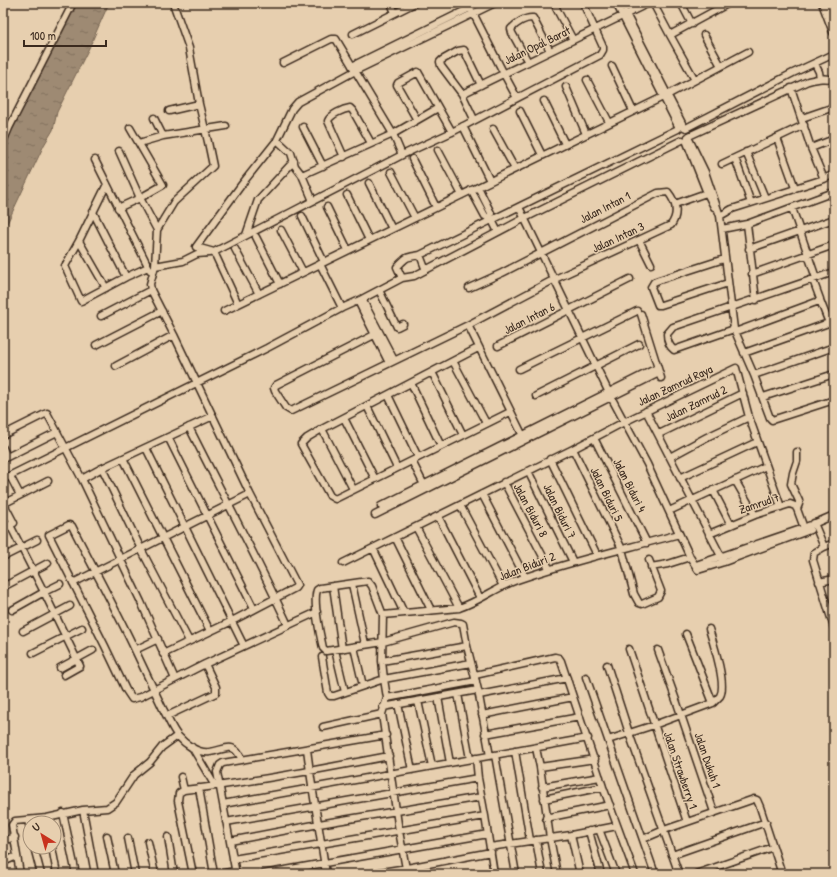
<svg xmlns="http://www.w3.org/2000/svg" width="837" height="877" font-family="'Patrick Hand',sans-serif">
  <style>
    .water { fill: url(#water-ripples); stroke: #766451 }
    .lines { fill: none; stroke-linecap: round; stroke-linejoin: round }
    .street-casing { stroke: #3b2a1e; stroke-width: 9 }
    .secondary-casing { stroke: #3b2a1e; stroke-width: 11 }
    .street { stroke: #e7cfaf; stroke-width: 6 }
    .secondary { stroke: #e7cfaf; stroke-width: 8 }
    .labels { text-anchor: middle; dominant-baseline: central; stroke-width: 3; stroke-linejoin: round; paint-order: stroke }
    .street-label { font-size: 12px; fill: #3b2a1e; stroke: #e7cfaf }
  </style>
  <defs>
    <pattern id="water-ripples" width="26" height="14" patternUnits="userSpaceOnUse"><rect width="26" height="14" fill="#9e8a73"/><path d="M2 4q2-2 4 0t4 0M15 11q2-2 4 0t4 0" fill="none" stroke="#82715e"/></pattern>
  </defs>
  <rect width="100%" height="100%" fill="#e7cfaf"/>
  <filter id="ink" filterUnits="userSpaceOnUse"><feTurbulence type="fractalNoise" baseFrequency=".025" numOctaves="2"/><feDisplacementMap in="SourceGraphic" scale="8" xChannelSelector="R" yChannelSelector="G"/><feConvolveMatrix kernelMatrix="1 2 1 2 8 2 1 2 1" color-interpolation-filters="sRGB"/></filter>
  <g filter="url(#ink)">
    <!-- water -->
    <path class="water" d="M73 3H109L89 48 57 112 53 130 44 145 3 232V142Z"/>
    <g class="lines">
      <!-- street casing -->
      <g class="street-casing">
        <path id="street" d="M391 3 395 13
          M468 3 504 74 517 98
          M557 3 556 8 573 40
          M616 3 679 128
          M653 3 670 35 695 80
          M681 3 692 24
          M625 12 684 127
          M353 34 415 3
          M670 35 729 3
          M704 35 721 66
          M528 62 512 33 511 29C516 23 526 17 533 18L550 51
          M283 63 331 39H336L393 134 402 155
          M815 64 819 72 820 78
          M352 66 480 3
          M612 66 633 111
          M587 80 609 122
          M566 87 586 134
          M791 88 811 148 824 179
          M462 94 649 3
          M544 101 565 144
          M169 111 199 104
          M520 111 542 155
          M154 118 163 136
          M802 118 834 107
          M474 119 462 94 441 66 440 62 442 60 458 51 464 50 481 85
          M417 120 397 85 398 83 418 72 452 132
          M463 126 490 181
          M303 127 323 166
          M686 128 793 73 834 54
          M493 129 515 169
          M689 136 808 81C817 79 825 77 834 80
          M688 137 705 172 720 216 734 329 754 375 770 418 772 420 834 400
          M277 140 291 153 295 166 302 175 313 201
          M686 140 707 193 714 207
          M3 142 9 128 73 3
          M139 143 163 136 226 126
          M811 148 834 139
          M438 150 462 195
          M119 151 140 198 157 230
          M746 152 765 198
          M344 157 328 121C330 115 343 109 350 108L353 111 371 143
          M735 158 751 203
          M412 159 436 207
          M95 160 150 270
          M722 164 804 125
          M391 172 415 218
          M302 175 393 134 438 108
          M369 183 392 229
          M107 184 79 241 65 266 81 301 126 277 148 267
          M478 187 491 213 490 219
          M795 188 824 179 834 174
          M471 190 485 216 492 220 498 232
          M347 195 369 240
          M675 204 709 192
          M327 207 348 250
          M519 207 611 397 647 464 690 557 698 570 724 562 810 530 808 526
          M118 208 140 198 163 185 130 128
          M792 208 816 278
          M93 212 126 277
          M302 216 324 262
          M720 216 732 209 792 190 795 188 777 138
          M747 224 756 300
          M722 229 747 224 834 192
          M281 230 303 272
          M246 235 258 200 294 161
          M256 237 280 284
          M639 240 651 264
          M79 241 106 288
          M235 249 259 294
          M749 249 834 219
          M214 252 196 247 242 184 277 140 292 109 298 102 355 71 495 3
          M724 259 659 280 654 282 651 287 658 305H661L728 283
          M320 264 342 308
          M155 266 183 261 197 254 210 253
          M425 268 420 255 678 129
          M752 274 834 245
          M402 278 397 267C408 256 404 258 420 255
          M379 290 397 327 403 324
          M362 299 394 360
          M820 300 829 323
          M358 301 389 363
          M238 304 214 252 402 155 452 132 600 55 603 50V47L583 3
          M224 311 667 95 748 52
          M641 314 661 378
          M101 316 151 290
          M468 325 524 438
          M734 329 674 350C669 346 667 339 667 334L673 327 834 272
          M735 332 819 301 820 299 813 280
          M374 335 276 385 274 388 275 391 286 408 291 411 468 325 555 279 671 225C679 214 676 202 668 192L658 193 502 273 469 288
          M96 345 162 311
          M498 346 630 279
          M478 348 322 429 307 438 301 444 330 496 335 499 510 412
          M744 353 834 321
          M453 361 486 423
          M116 366 174 335
          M519 369 637 311
          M432 372 463 435
          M754 375 834 347
          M411 383 441 446
          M388 395 418 457
          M536 396 639 344
          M763 397 834 374
          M367 406 397 468
          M646 411 724 562
          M344 418 375 479
          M189 427C222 493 257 558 288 625
          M322 429 353 489
          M659 434 743 393
          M3 435 47 413 82 479 141 602 175 679
          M168 437 254 609
          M594 438 647 543
          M3 448 7 457
          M146 448 244 646
          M573 449 622 549 634 594 639 603 642 604 658 597 661 591 649 560
          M670 457 707 437 749 417
          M123 458 210 631
          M3 459 57 432
          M550 459 597 555
          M412 461 424 485
          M102 468 141 549 189 641
          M528 471 573 562
          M10 476 20 495
          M680 478 757 442
          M3 479 267 348 342 308 362 299 402 278 414 276 525 218 682 140
          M82 479 102 468 213 416
          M735 480 755 515
          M504 482 549 568
          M713 490 731 525
          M482 494 525 577
          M3 504 48 481
          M4 504 14 523 10 525
          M460 505 503 586
          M381 506 657 368
          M797 509 799 504V501L791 484 793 473 797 461V452
          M669 511 766 466
          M375 515 659 373
          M438 516 480 598
          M814 523 824 547 814 553 813 560 834 628
          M416 527 459 608
          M3 528 10 525 44 592 60 584
          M709 534 755 515 790 504 795 506 797 509 804 528
          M395 537 431 610
          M824 547 834 543
          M373 548 404 613
          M3 557 37 540
          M343 563 573 449 624 422 736 368 749 417 781 507
          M696 565 804 528 834 515
          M651 567 668 564 690 557
          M819 582 834 579
          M73 583 250 494
          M352 584 365 644
          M333 586 342 649
          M3 587 48 563
          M12 610 44 592 80 666 64 675
          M383 615 459 608C480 601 497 587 517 580 570 561 625 549 679 534
          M709 629C713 642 727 684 720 696 718 698 715 701 713 703
          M23 631 70 606
          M354 647 363 686
          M629 649 687 822
          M135 650 158 639
          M335 650 345 692
          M658 650 677 703 714 812
          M33 653 82 628
          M163 654 232 621 295 588 297 585 250 494 174 335 151 290 150 284 155 266 157 230 174 202 213 166 208 142 199 104 189 48 173 3
          M322 657 328 693 330 696H334L384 679 471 663
          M382 661 467 646
          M607 665 629 733 679 874
          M60 668 93 650
          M475 675 555 657 559 658 561 661 603 787 635 874
          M586 677 655 874
          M458 694 470 759
          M479 695 567 678
          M438 697 450 763
          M387 698 476 681
          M418 701 432 766
          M398 704 412 770
          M383 707 478 690
          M482 715 573 697
          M167 716 216 693V687L205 664
          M323 727 382 714
          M485 734 580 717
          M608 740 654 725 713 703 686 634
          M192 747 215 786
          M536 748 540 767 550 838 557 874
          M307 749C312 791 320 832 326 874
          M515 751 530 840
          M495 755 516 874
          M476 758 478 778 485 816 494 874
          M242 760C233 740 226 750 210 752 198 754 185 744 178 736 172 729 168 718 163 709 154 690 145 671 136 652 116 609 93 568 72 526L69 525 49 535 105 646 126 690 132 699 140 697 205 664 317 612
          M540 767 595 759
          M181 777 184 790
          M542 787 600 777
          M199 788 214 874
          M544 799 603 787
          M223 804 588 738
          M83 810 95 874
          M63 813 76 874
          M546 818 610 805
          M28 820 30 829
          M226 822 478 778
          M599 829 616 874
          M589 831 601 874
          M571 835 580 874
          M107 836 115 874
          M168 837 174 874
          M128 838 135 874
          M643 839 664 830 754 799 757 800 760 807 782 874
          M536 840 542 874
          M3 841 15 837
          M230 841 319 824 481 797
          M148 842 155 874
          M34 847 41 874
          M52 847 57 874
          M490 847 571 835 617 826
          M672 855 766 822
          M233 859 485 816
          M3 862 17 856
          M20 874 12 825 15 821 47 818 83 810 107 808 116 802 134 775 150 762 162 747 177 736
          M193 874 178 801 179 793 184 790C253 782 321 769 389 756
          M220 874 235 871
          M236 874 217 772 220 765 223 763 386 735
          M263 874 488 834
          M368 874 407 868 491 852
          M407 874 399 831 382 714 387 698 384 679 382 661 383 615 372 586 368 581 320 588 317 590C313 601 320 635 323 648L326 651 383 642 454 622 461 623 463 624 467 646 478 690 490 756
          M480 874 493 872
          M696 874 773 847
          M773 874 781 871"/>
      </g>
      <!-- secondary casing -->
      <g class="secondary-casing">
        <path id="secondary" d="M823 3 834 32"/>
      </g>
      <!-- street -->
      <use href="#street" class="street"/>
      <!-- secondary -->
      <use href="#secondary" class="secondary"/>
    </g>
  </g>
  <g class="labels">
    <!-- street labels -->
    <g class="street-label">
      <text transform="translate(537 45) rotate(-26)">Jalan Opal Barat</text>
      <text transform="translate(605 207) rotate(-27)">Jalan Intan 1</text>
      <text transform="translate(618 237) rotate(-25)">Jalan Intan 3</text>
      <text transform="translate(529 318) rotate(-27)">Jalan Intan 6</text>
      <text transform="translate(675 385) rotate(-25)">Jalan Zamrud Raya</text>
      <text transform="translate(696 403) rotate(-26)">Jalan Zamrud 2</text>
      <text transform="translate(630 485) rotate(63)">Jalan Biduri 4</text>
      <text transform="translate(607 494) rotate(64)">Jalan Biduri 5</text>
      <text transform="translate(759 503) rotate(-19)">Zamrud 7</text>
      <text transform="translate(531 510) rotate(62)">Jalan Biduri 8</text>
      <text transform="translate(560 511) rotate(64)">Jalan Biduri 7</text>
      <text transform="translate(527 566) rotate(-21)">Jalan Biduri 2</text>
      <text transform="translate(708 760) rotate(71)">Jalan Dukuh 1</text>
      <text transform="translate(681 770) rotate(71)">Jalan Strawberry 1</text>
    </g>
  </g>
  <!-- margin -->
  <rect width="837" height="877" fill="none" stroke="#e7cfaf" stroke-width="16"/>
  <rect x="8" y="8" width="821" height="861" fill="none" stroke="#3b2a1e" stroke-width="1.5" filter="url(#ink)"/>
  <!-- north arrow -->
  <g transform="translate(42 835) rotate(323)"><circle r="19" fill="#e7cfaf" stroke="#a28d75"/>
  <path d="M0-3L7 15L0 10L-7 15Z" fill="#c8321e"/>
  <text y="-6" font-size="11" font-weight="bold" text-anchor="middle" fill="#3b2a1e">U</text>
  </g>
  <!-- scale -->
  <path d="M24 40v6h82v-6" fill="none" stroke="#3b2a1e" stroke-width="2"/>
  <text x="30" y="40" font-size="12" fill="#3b2a1e" stroke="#e7cfaf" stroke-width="3" paint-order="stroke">100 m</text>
</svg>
